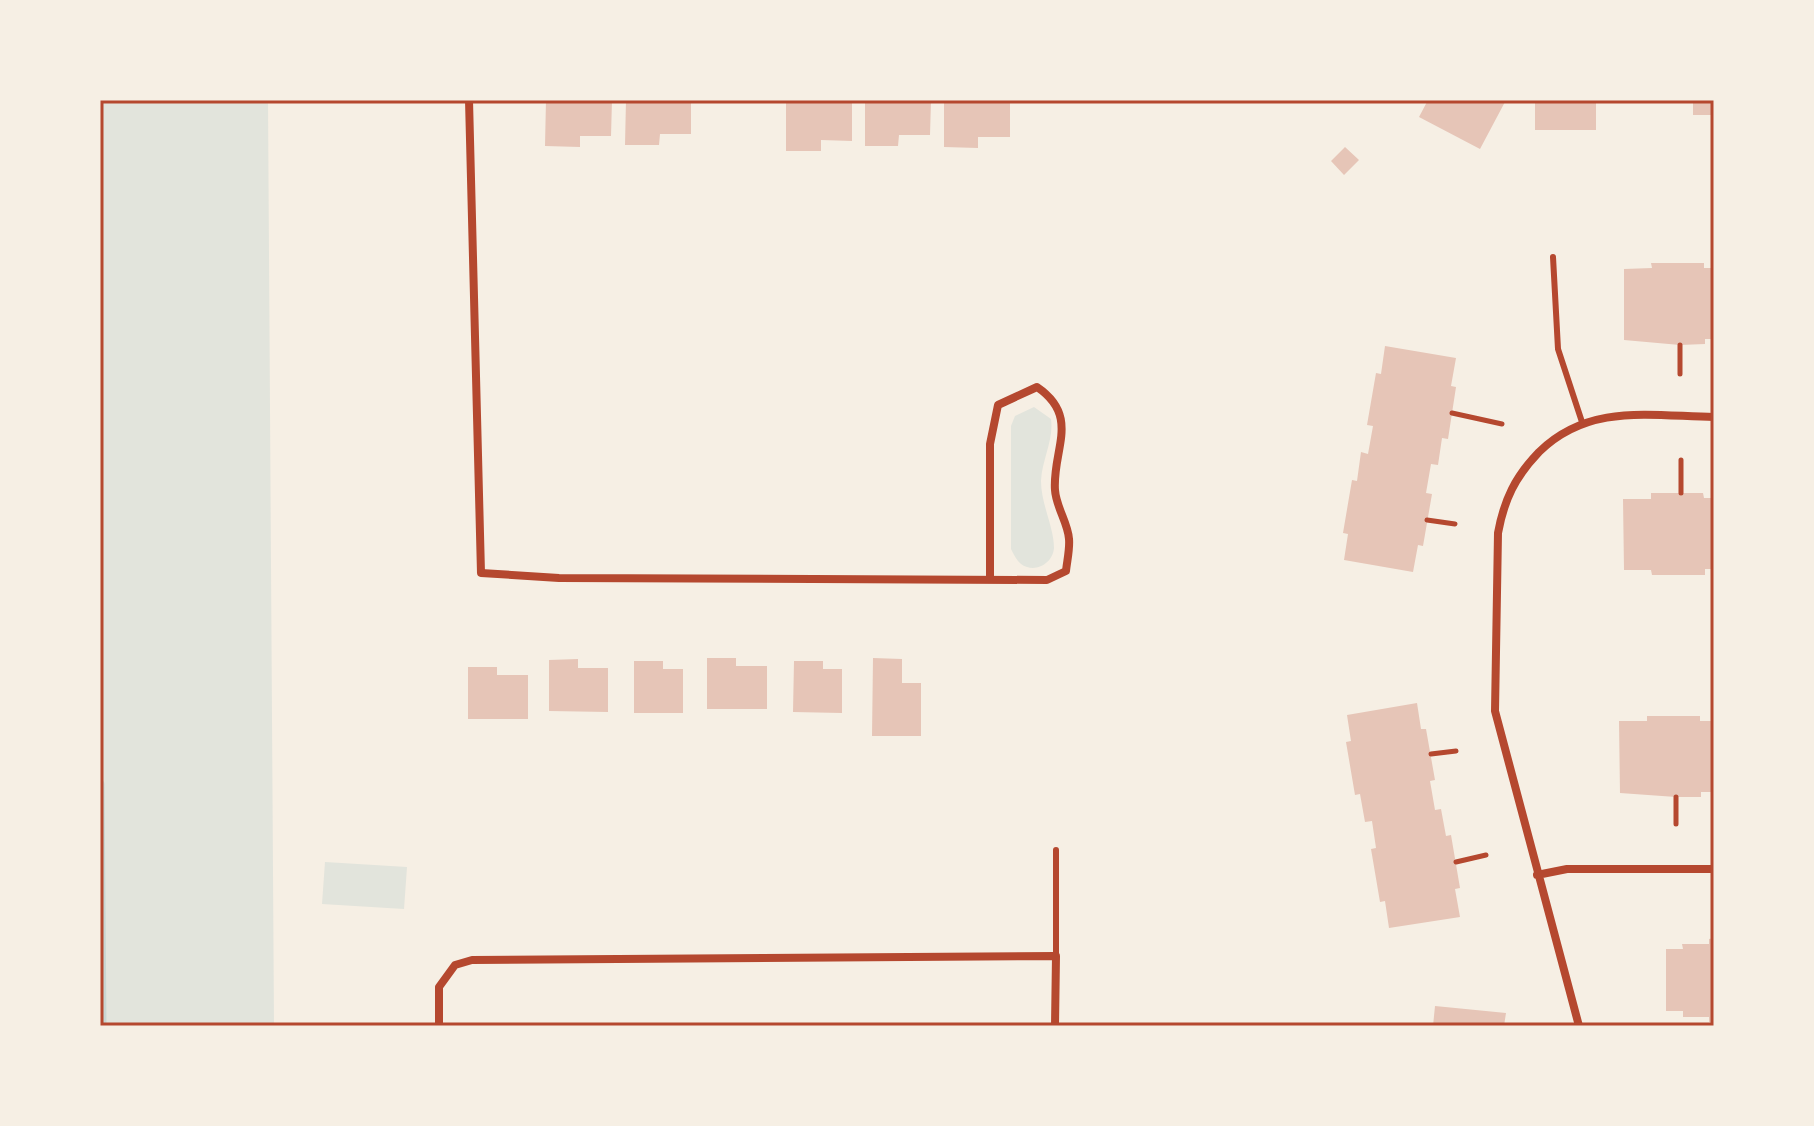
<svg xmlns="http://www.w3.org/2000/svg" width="1814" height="1126" font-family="Merriweather,serif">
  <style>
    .green { fill: #e2e4dc }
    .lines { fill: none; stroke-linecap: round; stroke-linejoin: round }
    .stream { stroke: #c9d6d2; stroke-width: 9 }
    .building { fill: #e6c5b7 }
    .path { stroke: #b5482f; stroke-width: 5 }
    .service { stroke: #b5482f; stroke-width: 6 }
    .minor { stroke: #b5482f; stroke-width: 8 }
    .neatline { fill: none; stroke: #b5482f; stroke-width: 3 }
  </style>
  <rect width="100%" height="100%" fill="#f6efe4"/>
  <!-- green -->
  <path class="green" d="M100 100H268L274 1026H100Z
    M1034 407 1051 419C1054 440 1042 459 1041 481 1041 504 1054 527 1054 548 1053 561 1040 571 1027 567 1019 565 1015 557 1011 549V426L1015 416Z
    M325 862 407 867 404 909 322 904Z"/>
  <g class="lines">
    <!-- stream -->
    <path class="stream" d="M100 784 102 1026"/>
  </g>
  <!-- building -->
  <path class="building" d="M546 100H612L611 136H580V147L545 146Z
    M626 100H691V134H660L659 145H625Z
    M786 100H852V141L821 140V151H786Z
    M865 100H931L930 135H899L898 146H865Z
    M944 100H1010V137H978V148L944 147Z
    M1428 100H1506L1480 149 1419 117Z
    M1535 100H1596V130H1535Z
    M1693 100H1714V115H1693Z
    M1345 147 1359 160 1344 175 1331 161Z
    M1651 263H1704V268H1714V339H1705V344L1680 345 1624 340V269L1652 268Z
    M1385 346 1456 358 1451 386 1456 387 1448 439 1442 438 1438 465 1431 464 1426 493 1432 494 1423 546 1418 545 1413 572 1344 560 1348 534 1343 533 1352 480 1357 481 1361 452 1368 454 1373 426 1367 425 1376 373 1381 374Z
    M1651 493H1703L1704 498H1714V569H1705V575H1652L1651 570H1624L1623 499H1651Z
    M707 658H736V666H767V709H707Z
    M873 658 902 659V683H921V736H872Z
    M578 659V668H608V712L549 711V660Z
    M634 661H663V669H683V713H634Z
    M794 661H823V669H842V713L793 712Z
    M468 667H497V675H528V719H468Z
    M1417 703 1421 729H1426L1435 780 1430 781 1435 810 1441 809 1446 836 1451 835 1460 888 1455 889 1460 917 1389 928 1385 901 1380 902 1371 849 1376 848 1372 821 1365 822 1360 794 1355 795 1346 742 1351 741 1347 715Z
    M1647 716H1700V721H1714V792H1701V797H1676L1620 793 1619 721H1647Z
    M1714 938V1022H1709V1017H1683V1011H1666V949H1683L1682 944H1709V939Z
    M1435 1006 1506 1013 1504 1026H1433Z"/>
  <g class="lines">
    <!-- path -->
    <path class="path" d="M1680 374V345
      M1452 413 1502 424
      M1681 493V460
      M1427 520 1455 524
      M1431 754 1456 751
      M1676 797V824
      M1456 862 1486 855"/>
    <!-- service -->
    <path class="service" d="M1553 257 1558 349 1582 422
      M1056 956V850"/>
    <!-- minor -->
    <path class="minor" d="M469 100 481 573 559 578 1047 580 1066 571C1067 561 1070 549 1069 539 1068 523 1056 507 1055 490 1052 450 1081 417 1037 387L998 405 990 444V579
      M1537 875 1567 869H1714
      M439 1026V987L455 965 472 960 1056 956 1055 1026
      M1579 1026 1495 711 1498 533C1504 500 1515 477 1539 452 1589 403 1650 416 1714 417"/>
  </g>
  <!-- border -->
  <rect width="1814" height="1126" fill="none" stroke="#f6efe4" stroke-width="204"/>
  <rect x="102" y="102" width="1610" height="922" class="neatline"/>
</svg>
